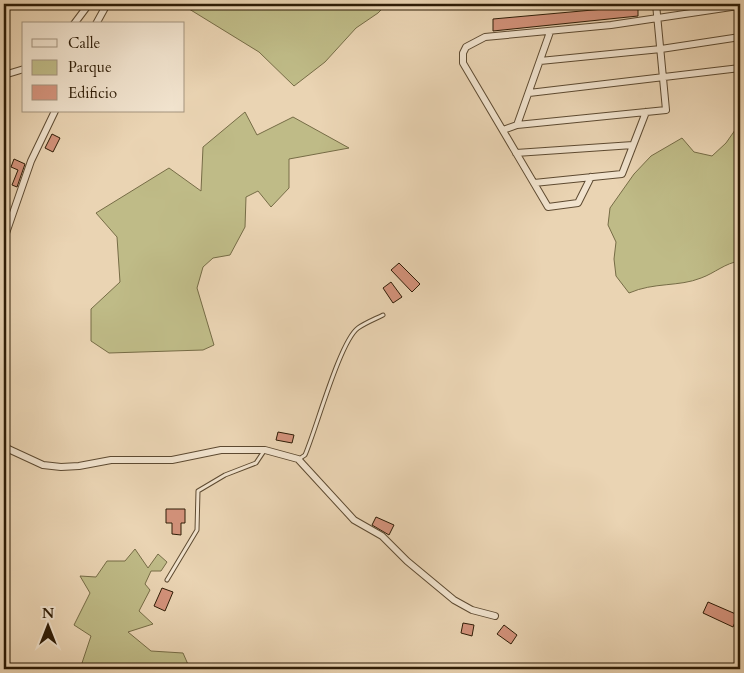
<svg xmlns="http://www.w3.org/2000/svg" width="744" height="673" font-family="Cardo,serif">
  <style>
    .green { fill: #bfbb87; stroke: #766c46 }
    .building { fill: #d4937c; stroke: #2e1c06 }
    .lines { fill: none; stroke-linecap: round; stroke-linejoin: round }
    .lane-casing { stroke: #5d4a31; stroke-width: 5 }
    .street-casing { stroke: #5d4a31; stroke-width: 8 }
    .lane { stroke: #f1e3ce; stroke-width: 3 }
    .street { stroke: #f1e3ce; stroke-width: 6 }
  </style>
  <rect width="100%" height="100%" fill="#ead4b3"/>
  <filter id="stains"><feTurbulence type="fractalNoise" baseFrequency=".004" numOctaves="4"/><feColorMatrix values="0 0 0 0 .2 0 0 0 0 .09 0 0 0 0 .02 0 0 0 .5 -.17"/></filter>
  <radialGradient id="worn" r=".72"><stop offset=".6" stop-color="#630" stop-opacity="0"/><stop offset="1" stop-color="#630" stop-opacity=".3"/></radialGradient>
  <!-- green -->
  <path class="green" d="M181 4H387L378 13 356 28 325 62 294 86 259 52Z
    M245 112 257 135 293 117 349 148 289 159V188L271 207 258 191 246 197 245 227 230 255 213 258 203 267 197 288 214 345 203 350 109 353 91 341V309L120 282 117 237 96 213 169 168 201 191 203 147Z
    M740 123V261C725 263 715 273 701 278 679 287 654 282 629 293L616 276 614 259 616 242 608 225 610 208 634 174 651 156 682 138 694 152 712 156 726 143Z
    M135 549 148 568 158 554 167 562 161 571H151L145 584 150 590 139 611 153 624 128 632 151 651 183 653 190 669H80L91 636 74 625 90 593 80 576 96 577 107 561H125Z"/>
  <!-- building -->
  <path class="building" d="M626 7H638V16L493 31V19Z
    M52 134 60 138 53 152 45 148Z
    M14 159 25 164 17 187 12 185 18 170 11 167Z
    M399 263 420 284 412 292 391 270Z
    M391 282 402 297 393 303 383 288Z
    M278 432 294 435 292 443 276 440Z
    M166 509H185V523H181V535L172 534V523H166Z
    M376 517 394 525 389 535 372 525Z
    M162 588 173 592 165 611 154 606Z
    M708 602 738 615 733 627 703 613Z
    M463 623 474 625 472 636 461 633Z
    M504 625 517 635 511 644 497 634Z"/>
  <g class="lines">
    <!-- lane casing -->
    <g class="lane-casing">
      <path id="lane" d="M299 459 305 455C316 430 340 341 358 328 365 323 375 319 383 315
        M167 580 197 530 198 491 225 475 256 463 264 451"/>
    </g>
    <!-- street casing -->
    <g class="street-casing">
      <path id="street" d="M74 24 89 4
        M96 24 107 4
        M540 61 661 49 740 37
        M4 75 24 69
        M529 93 740 68
        M517 125 550 32
        M503 130 517 125 666 110 656 4
        M516 153 633 145
        M591 177 578 203 548 207 463 63V53L466 47 485 37 611 25 738 6 740 8
        M534 183 622 174 646 112
        M4 239 31 161 55 111
        M4 447 43 465 61 467 79 466 111 460H172L221 450H265L298 459 354 520 382 536 407 561 454 600 472 610 495 616"/>
    </g>
    <!-- lane -->
    <use href="#lane" class="lane"/>
    <!-- street -->
    <use href="#street" class="street"/>
  </g>
  <!-- margin -->
  <rect width="744" height="673" fill="none" stroke="#ead4b3" stroke-width="20"/>
  <rect x="5" y="5" width="734" height="663" fill="none" stroke="#2e1c06" stroke-width="2.5"/>
  <rect x="10" y="10" width="724" height="653" fill="none" stroke="#2e1c06"/>
  <!-- legend -->
  <rect x="22" y="22" width="162" height="90" fill="#f1e3ce" stroke="#a3937e"/>
  <rect x="32" y="39" width="25" height="8" fill="#f1e3ce" stroke="#a3937e"/>
  <text x="68" y="48" font-size="15" fill="#2e1c06">Calle</text>
  <rect x="32" y="60" width="25" height="15" fill="#bfbb87" stroke="#a3937e"/>
  <text x="68" y="72" font-size="15" fill="#2e1c06">Parque</text>
  <rect x="32" y="85" width="25" height="15" fill="#d4937c" stroke="#a3937e"/>
  <text x="68" y="98" font-size="15" fill="#2e1c06">Edificio</text>
  <!-- north arrow -->
  <g transform="translate(48 626)" stroke="#f1e3ce" stroke-width="4" paint-order="stroke">
  <path d="M0-4L9 19L0 12L-9 19Z" fill="#2e1c06"/>
  <text y="-8" font-size="14" font-weight="bold" text-anchor="middle" fill="#2e1c06">N</text>
  </g>
  <rect width="100%" height="100%" filter="url(#stains)"/>
  <rect width="100%" height="100%" fill="url(#worn)"/>
</svg>
